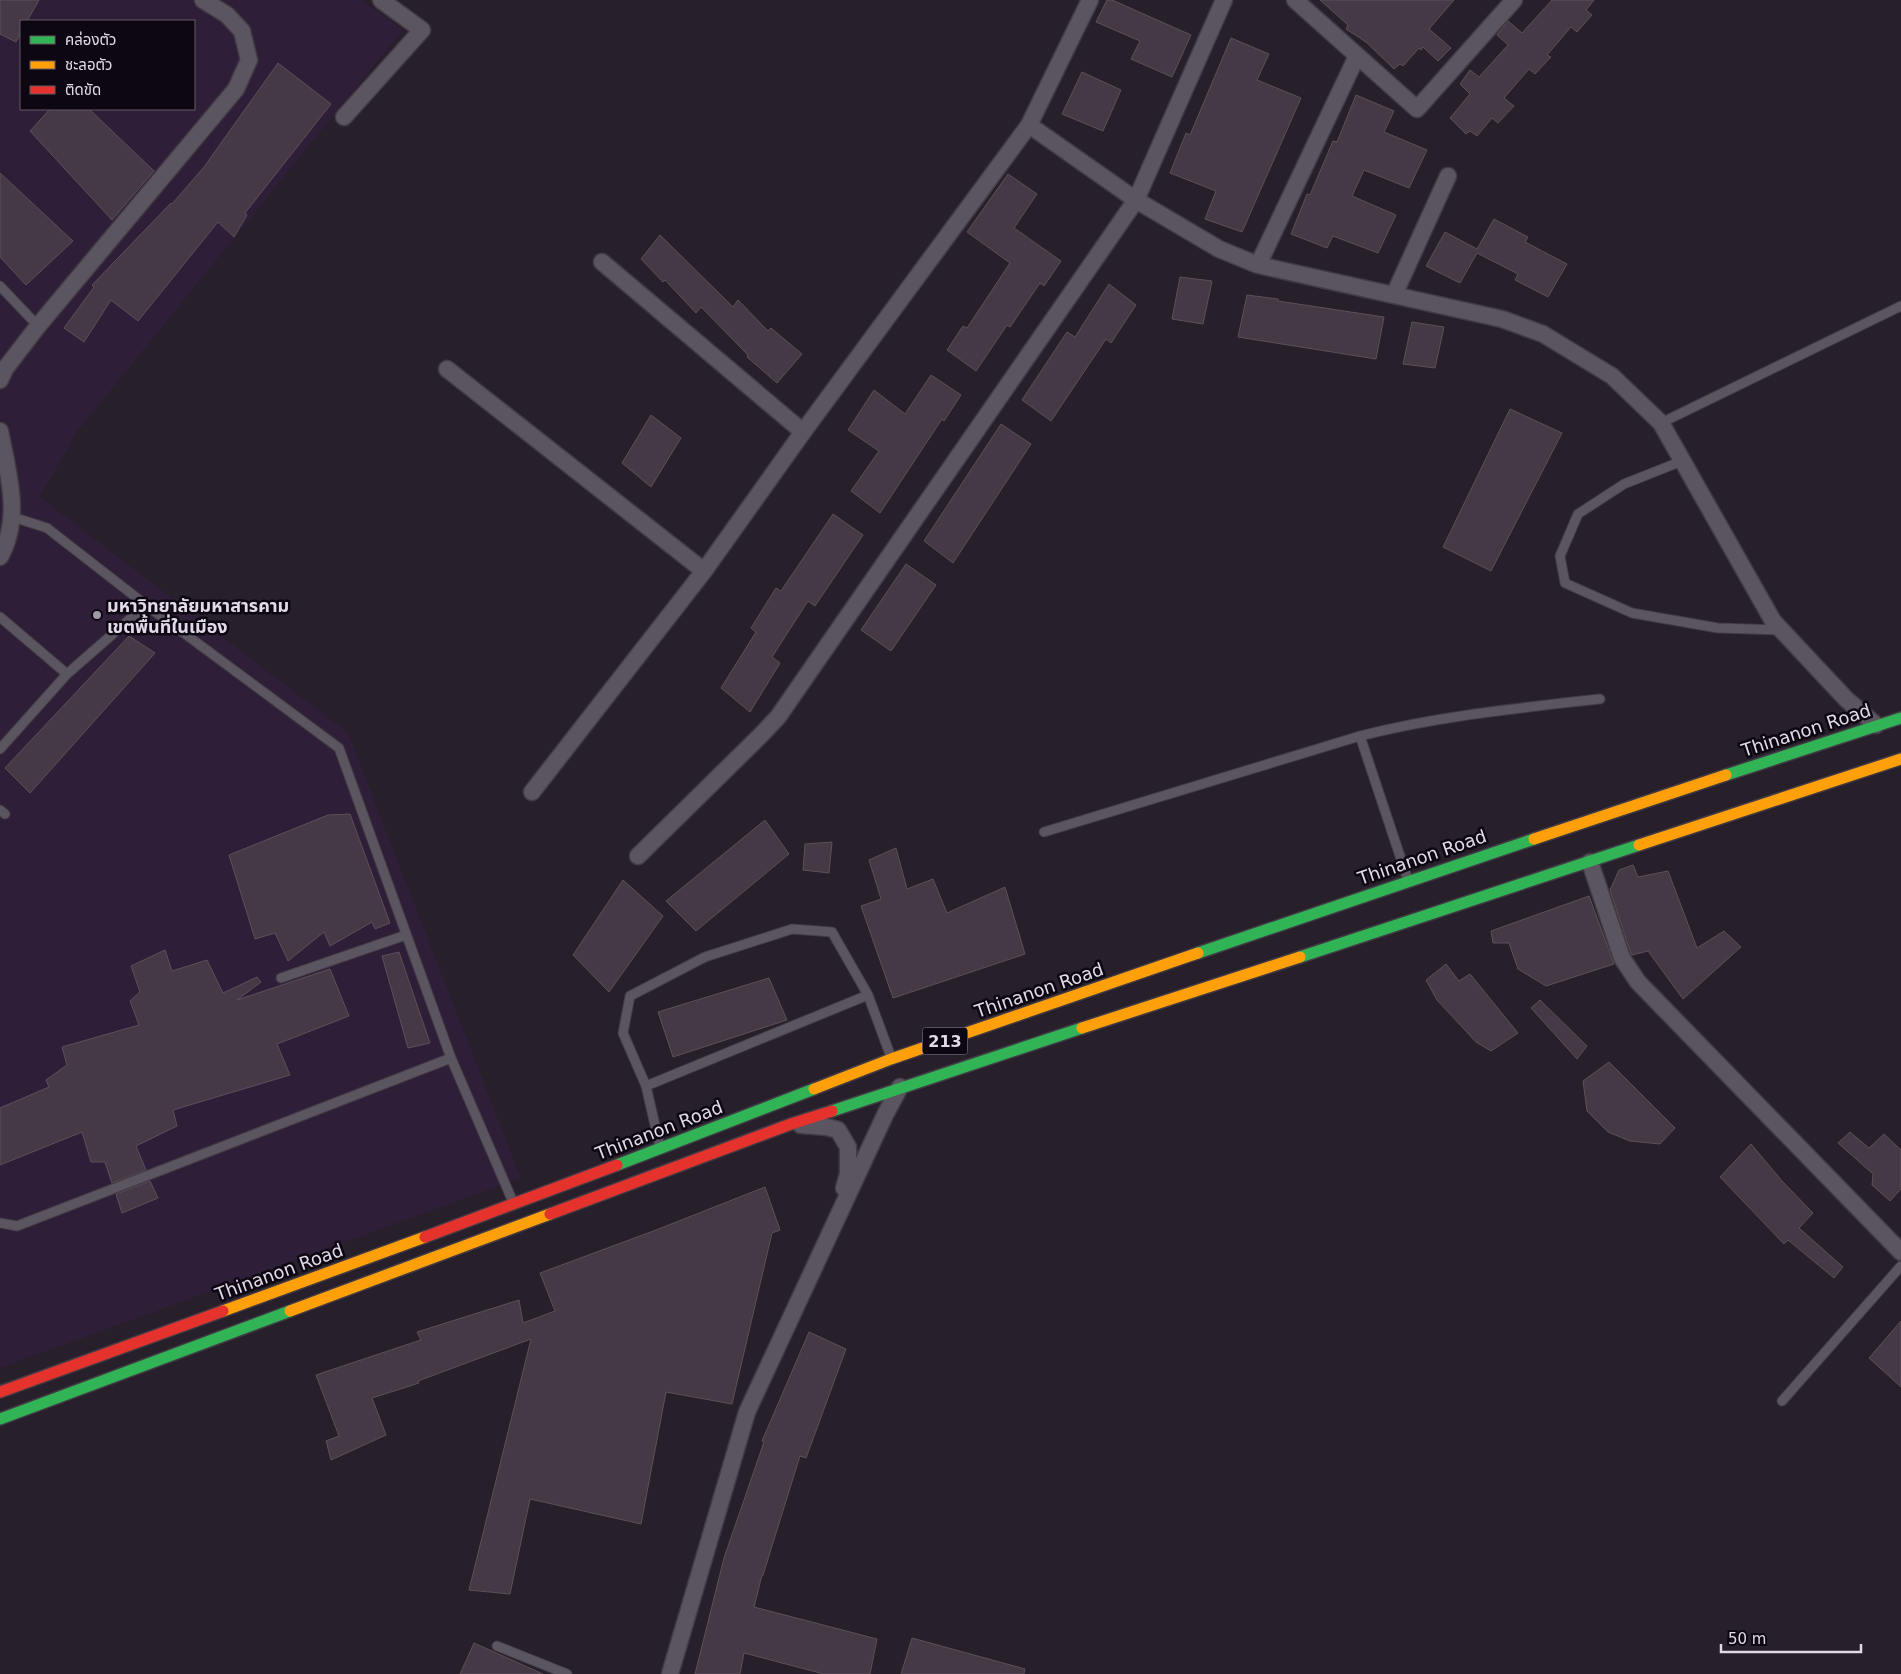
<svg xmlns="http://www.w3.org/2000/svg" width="1901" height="1674" font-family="'DejaVu Sans','Noto Sans Thai',sans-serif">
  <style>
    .built { fill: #2f1e37; fill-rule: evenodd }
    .building { fill: #443944; stroke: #5b515a }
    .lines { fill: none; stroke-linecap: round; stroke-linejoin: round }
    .lane-casing { stroke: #413b45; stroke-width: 11 }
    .street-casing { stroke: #413b45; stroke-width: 19 }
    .fast-casing { stroke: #413b45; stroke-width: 14 }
    .slow-casing { stroke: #413b45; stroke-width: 14 }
    .jam-casing { stroke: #413b45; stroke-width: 14 }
    .lane { stroke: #5b555f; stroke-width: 9 }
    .street { stroke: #5b555f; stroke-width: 16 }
    .fast { stroke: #30b455; stroke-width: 11 }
    .slow { stroke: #ff9f0a; stroke-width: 11 }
    .jam { stroke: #e5322d; stroke-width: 11 }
    .poi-dot { fill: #a198a6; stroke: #0d0711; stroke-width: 2 }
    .labels { text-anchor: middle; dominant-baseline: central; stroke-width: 5; stroke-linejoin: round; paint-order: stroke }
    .shield { fill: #0d0711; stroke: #a39aa8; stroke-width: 1 }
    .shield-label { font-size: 16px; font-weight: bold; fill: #e3d9e8 }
    .poi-label { font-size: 18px; font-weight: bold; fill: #e3d9e8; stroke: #0d0711; text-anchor: start }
    .street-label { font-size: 18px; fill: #e3d9e8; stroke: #0d0711 }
  </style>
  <rect width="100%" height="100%" fill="#271f2a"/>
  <!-- built -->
  <path class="built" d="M0 0H362L403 30 77 432 40 497 348 733 521 1178 0 1368ZM21 21H194V109H21Z"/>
  <!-- building -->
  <path class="building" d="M0 0H39L27 21H21V32L16 42 0 34Z
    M1107 0H1112L1191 35 1172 77 1131 59 1140 41 1096 22Z
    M1320 0H1454L1429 29 1451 48 1438 61 1423 47 1421 50 1419 48 1403 66 1400 64 1394 69 1366 42 1346 29 1348 25Z
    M1552 0H1594L1586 10 1592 15 1577 32 1571 27 1547 55 1551 57 1535 74 1529 69 1504 98 1514 106 1498 123 1492 118 1477 136 1470 131 1466 134 1450 118 1470 94 1460 84 1470 70 1479 77 1508 45 1497 35 1508 21 1522 33Z
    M1231 38 1269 54 1257 80 1301 98 1242 232 1205 219 1216 191 1170 173 1186 133 1190 135Z
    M278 63 331 104 245 213 247 215 234 237 218 222 138 321 111 300 84 342 64 328 94 287 92 285 171 203 172 204 204 167Z
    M1082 72 1121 90 1103 131 1062 114Z
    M1356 95 1394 111 1384 132 1427 150 1409 188 1364 170 1352 196 1396 215 1378 253 1333 236 1327 248 1291 234 1307 194 1310 195 1333 141 1337 142Z
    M50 109H89L154 171 112 220 30 131Z
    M0 173 73 241 26 285 0 257Z
    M1008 174 1037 194 1014 228 1061 261 1044 286 1040 283 1010 327 1007 325 976 371 947 350 963 326 967 328 1010 263 967 232Z
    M1494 219 1528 237 1525 242 1567 264 1548 297 1515 280 1518 274 1477 253 1460 283 1426 266 1445 232 1477 249Z
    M660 235 733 307 738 300 768 331 771 328 802 354 777 383 747 357 748 355 701 307 696 313 665 280 663 282 641 259Z
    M1180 277 1212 281 1203 324 1172 319Z
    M1109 284 1136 305 1111 343 1106 339 1051 421 1022 400 1067 332 1075 337Z
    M1247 295 1278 299V301L1384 317 1376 359 1238 337Z
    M1412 322 1444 327 1435 368 1403 364Z
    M931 375 961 395 944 421 942 419 880 513 851 491 879 451 848 430 874 390 905 414Z
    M1510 409 1562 433 1491 571 1443 547Z
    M651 415 681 438 651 487 622 463Z
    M1001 424 1031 444 953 563 924 541Z
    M833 514 863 535 815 606 808 601 772 657 780 663 750 712 721 688 756 632 751 628 776 588 781 591Z
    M906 564 936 585 891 651 861 630Z
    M129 636 155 653 30 793 5 768Z
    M350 814 390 923 375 929 372 922 330 946 324 932 288 961 275 933 255 939 229 855 328 815Z
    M765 820 789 854 696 931 666 901Z
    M832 842 829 873 803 870 805 844Z
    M896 848 907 889 933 879 947 913 1005 887 1025 954 893 998 861 906 881 899 869 860Z
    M1633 865 1638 877 1668 871 1697 948 1724 931 1741 947 1683 999 1648 951 1632 955 1631 954 1610 890 1619 870Z
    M623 880 663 916 609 992 573 955Z
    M1589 896 1614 964 1546 986 1518 969 1509 943H1493L1491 931Z
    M165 950 172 971 207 960 223 993 257 977 261 982 237 1000 330 969 349 1016 277 1044 290 1075 173 1110 177 1126 136 1146 146 1170 112 1183 105 1162H91L82 1132 0 1165V1108L49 1087 46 1080 67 1065 62 1047 139 1025 130 1001 140 992 131 966Z
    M399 952 430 1043 408 1048 382 956Z
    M1446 964 1459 981 1470 974 1518 1033 1491 1051 1476 1042 1437 1000 1426 980Z
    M769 978 787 1020 673 1057 658 1012Z
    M1540 1000 1587 1046 1577 1059 1531 1008Z
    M1609 1062 1675 1128 1660 1144 1630 1141 1608 1132 1587 1111 1583 1081Z
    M1850 1132 1869 1148 1884 1134 1901 1150V1189L1890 1201 1872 1185 1873 1174 1838 1143Z
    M1751 1144 1782 1181 1813 1213 1799 1228 1843 1267 1834 1278 1788 1240 1784 1244 1720 1177Z
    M150 1181 158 1198 122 1213 116 1194Z
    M765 1187 780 1230 772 1233 732 1404 666 1392 641 1524 530 1499 510 1594 469 1590 531 1339 418 1381 419 1383 372 1398 386 1435 331 1460 326 1441 339 1436 316 1375 421 1340 417 1332 519 1300 523 1323 555 1311 540 1273 656 1230Z
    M1901 1321V1387L1869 1358Z
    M809 1332 846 1349 806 1458 800 1456 763 1575H762L754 1607 877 1639 870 1674H824L744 1653 740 1674H695L724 1558 764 1442 762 1441Z
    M912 1638 1025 1669 1024 1674H901Z
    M474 1643 543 1674H460Z"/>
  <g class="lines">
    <!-- lane casing -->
    <g class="lane-casing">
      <path id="lane" d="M0 286 38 326
        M1661 423 1901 306
        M1682 461 1624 484 1578 514 1560 556 1565 583 1632 613 1718 628 1781 630
        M13 517 47 528 146 605 339 748 451 1058 513 1202
        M0 617 67 674 146 605
        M0 749 67 674
        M0 810 5 814
        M1044 832 1360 736
        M1407 877 1360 736C1439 716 1519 708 1600 699
        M281 978 406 935
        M646 1086 868 995
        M660 1147 646 1086 623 1033 630 996 705 957 792 929 832 932 868 995 891 1057
        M0 1223 17 1226 451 1058
        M1782 1401 1901 1266
        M497 1646 567 1674"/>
    </g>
    <!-- street casing -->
    <g class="street-casing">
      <path id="street" d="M1295 0 1417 109 1514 0
        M344 117 422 30 381 0
        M1029 125 1136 200 1219 249 1258 265 1502 319 1543 334 1612 376 1661 423 1773 621 1846 699 1876 725
        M602 262 803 432
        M1258 265 1357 56
        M1394 295 1448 176
        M447 369 704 571 803 432 1029 125 1090 0
        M0 380 5 369 38 326 236 89 249 60 242 31 227 15 203 0
        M0 431C8 473 22 517 0 557
        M532 792 704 571
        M638 856 761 735 778 717 1136 200 1224 0
        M1590 862 1622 958 1638 982 1901 1252
        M801 1125 827 1127 838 1130 848 1147V1174L844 1188
        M670 1674 747 1412 885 1115 900 1087"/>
    </g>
    <!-- fast casing -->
    <g class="fast-casing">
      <path id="fast" d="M1726 775 1901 718
        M1198 953 1534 839
        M1300 957 1639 845
        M832 1111 1082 1028
        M617 1165 814 1089
        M0 1419 290 1311"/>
    </g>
    <!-- slow casing -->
    <g class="slow-casing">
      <path id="slow" d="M1534 839 1726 775
        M1639 845 1901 759
        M1082 1028 1300 957
        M814 1089 891 1059 1198 953
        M223 1311 425 1237
        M290 1311 550 1214"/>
    </g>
    <!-- jam casing -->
    <g class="jam-casing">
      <path id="jam" d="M550 1214 791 1124 832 1111
        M425 1237 617 1165
        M0 1392 223 1311"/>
    </g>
    <!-- lane -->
    <use href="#lane" class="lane"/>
    <!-- street -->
    <use href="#street" class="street"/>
    <!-- fast -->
    <use href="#fast" class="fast"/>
    <!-- slow -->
    <use href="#slow" class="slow"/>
    <!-- jam -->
    <use href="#jam" class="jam"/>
  </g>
  <!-- markers -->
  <circle class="poi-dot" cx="97" cy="615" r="5"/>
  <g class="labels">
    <!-- shield labels -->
    <rect class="shield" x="922.5" y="1027.5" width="45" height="27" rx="4"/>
    <g class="shield-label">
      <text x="945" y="1041">213</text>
    </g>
    <!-- poi labels -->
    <g class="poi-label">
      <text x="107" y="605">มหาวิทยาลัยมหาสารคาม<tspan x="107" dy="21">เขตพื้นที่ในเมือง</tspan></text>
    </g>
    <!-- street labels -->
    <g class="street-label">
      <text transform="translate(1806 730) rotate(-18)">Thinanon Road</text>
      <text transform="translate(1422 857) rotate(-19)">Thinanon Road</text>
      <text transform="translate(1039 990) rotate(-19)">Thinanon Road</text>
      <text transform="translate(659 1130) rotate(-21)">Thinanon Road</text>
      <text transform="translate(279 1272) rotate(-20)">Thinanon Road</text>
    </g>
  </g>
  <!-- legend -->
  <rect x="20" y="20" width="175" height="90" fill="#0d0711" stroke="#635b67"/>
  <rect x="30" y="36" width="25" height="8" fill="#30b455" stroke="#635b67"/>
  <text x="65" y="45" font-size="15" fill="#e3d9e8">คล่องตัว</text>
  <rect x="30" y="61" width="25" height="8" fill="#ff9f0a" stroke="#635b67"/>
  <text x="65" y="70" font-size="15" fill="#e3d9e8">ชะลอตัว</text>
  <rect x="30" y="86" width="25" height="8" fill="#e5322d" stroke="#635b67"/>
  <text x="65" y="95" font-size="15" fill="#e3d9e8">ติดขัด</text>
  <!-- scale -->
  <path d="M1721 1644v8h140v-8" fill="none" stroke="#e3d9e8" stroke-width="2.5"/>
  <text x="1728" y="1644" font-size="15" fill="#e3d9e8" stroke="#0d0711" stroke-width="4" paint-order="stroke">50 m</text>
</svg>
